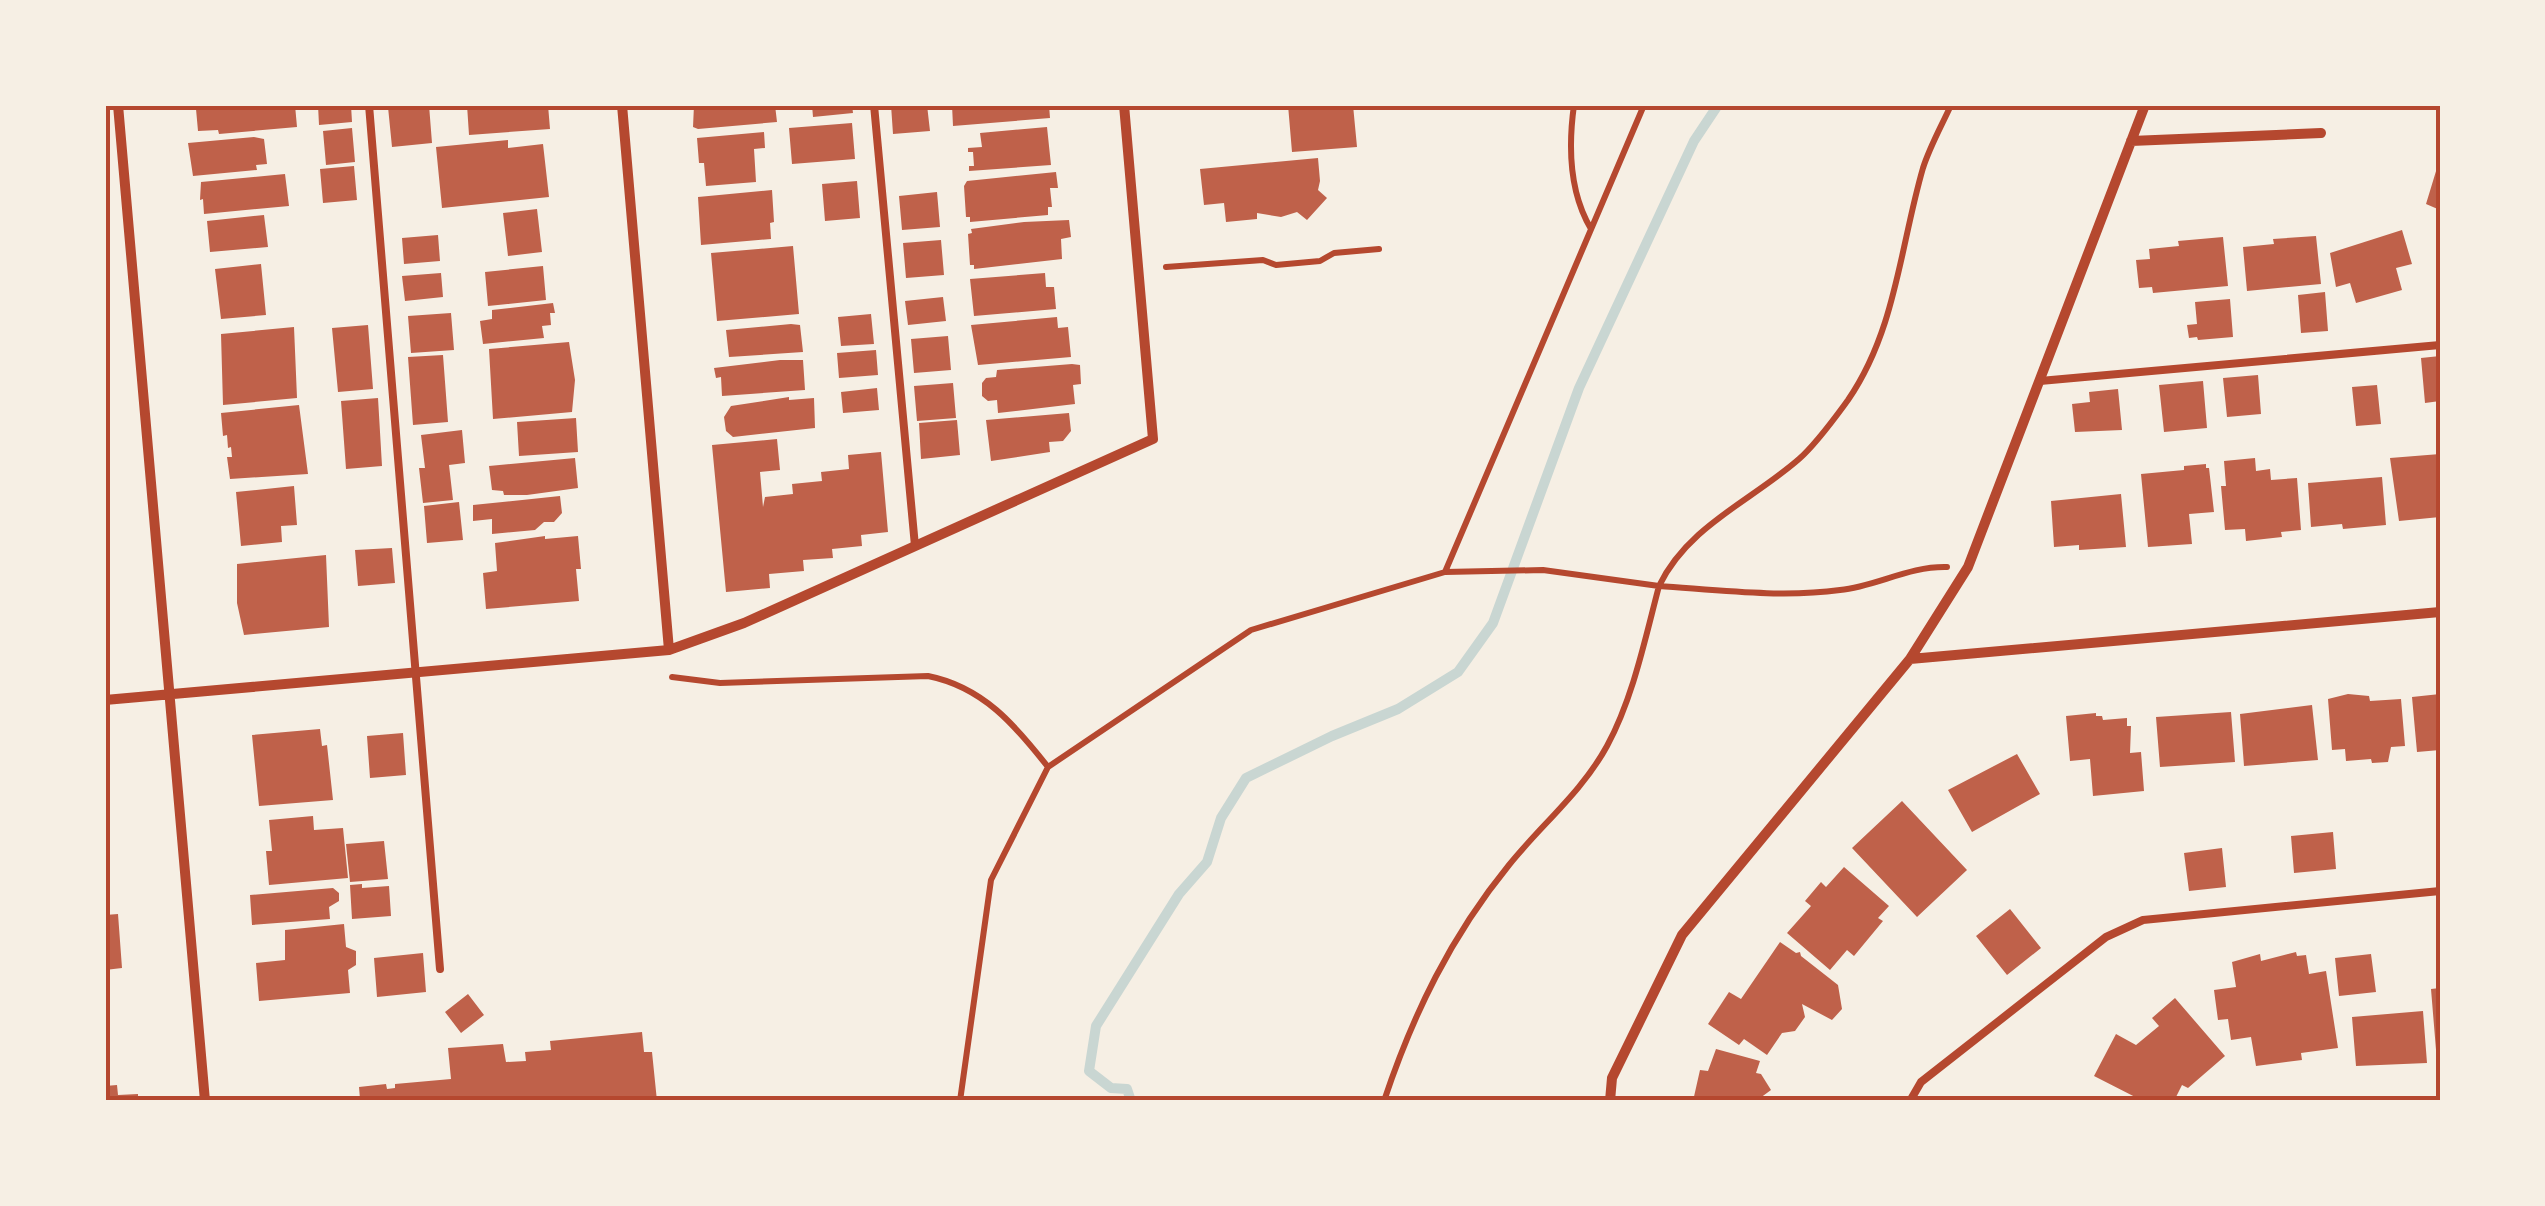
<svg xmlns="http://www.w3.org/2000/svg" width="2545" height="1206" font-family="Ubuntu,sans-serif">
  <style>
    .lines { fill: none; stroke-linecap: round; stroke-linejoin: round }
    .stream { stroke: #c9d6d2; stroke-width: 10 }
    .building { fill: #bf614a }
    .path { stroke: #b5482f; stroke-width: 6 }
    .service { stroke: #b5482f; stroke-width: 8 }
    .minor { stroke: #b5482f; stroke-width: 10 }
    .neatline { fill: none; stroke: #b5482f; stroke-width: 4 }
  </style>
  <rect width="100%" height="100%" fill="#f6efe4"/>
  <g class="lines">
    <!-- stream -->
    <path class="stream" d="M1131 1101 1127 1089 1111 1088 1089 1071 1096 1026 1179 894 1207 862 1221 818 1246 778 1332 736 1398 709 1458 672 1493 623 1579 388 1694 141 1718 105"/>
  </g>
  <!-- building -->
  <path class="building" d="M237 105H295L297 127 219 134 218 130 198 131 196 109Z
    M318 105H351L352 122 319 125Z
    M429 105 432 143 392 147 388 107Z
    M467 105H548L550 129 469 135Z
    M694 105H775L777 122 698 129 693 127Z
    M812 105H852L853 113 813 117Z
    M891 105H927L930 131 893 134Z
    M952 105H1049L1050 118 953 126Z
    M1288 105H1353L1357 147 1292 152Z
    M852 123 855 159 792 164 789 128Z
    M1047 127 1051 165 969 171V166H974L973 152H968V148L982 147 980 133Z
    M352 128 355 162 326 165 323 131Z
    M764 132 765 148 754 149 756 182 706 186 704 163H699L697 138Z
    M254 137 264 139 267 164 256 165 257 170 193 176 188 143Z
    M508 140V148L543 144 549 197 442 208 436 147Z
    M1318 158 1320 181 1318 190 1327 198 1307 220 1297 212 1281 217 1257 213V219L1226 222 1224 203 1204 205 1200 169Z
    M2440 158V210L2426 204Z
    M354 166 357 200 323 203 320 169Z
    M1056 172 1058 188H1050L1052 207H1048V215L970 222V217H966L964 186 967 181Z
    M285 174 289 206 204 214 203 199 200 200 201 182Z
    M857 181 860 218 825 221 822 184Z
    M772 190 774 222 770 223 771 239 701 245 698 197Z
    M937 192 940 227 902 230 899 196Z
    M537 209 542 252 508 256 503 213Z
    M264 215 268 247 210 252 207 221Z
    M1069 220 1071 237 1061 239 1062 259 974 269V265H970L968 234 972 233 971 229 1024 222Z
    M2402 230 2412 264 2396 268 2402 290 2356 303 2350 283 2336 287 2330 253Z
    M438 235 440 261 404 264 402 238Z
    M2316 236 2321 284 2247 291 2243 247 2274 244 2273 239Z
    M2223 237 2228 286 2153 293 2152 287 2139 288 2136 260 2150 259 2149 249 2179 246 2178 241Z
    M941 240 944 275 906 278 903 243Z
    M793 246 799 314 717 321 711 253Z
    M261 264 266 315 221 319 215 269Z
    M543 266 546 300 488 306 485 272Z
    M441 273 443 297 405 301 402 276Z
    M1045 273 1046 287H1054L1056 309 974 316 970 279Z
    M2325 292 2328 331 2301 333 2298 295Z
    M943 297 946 321 908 325 905 301Z
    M2230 299 2233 337 2198 340 2197 337 2189 338 2187 325 2197 324 2195 302Z
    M553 303 555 313H550L551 325 542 326 544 338 483 344 480 321 492 319V310Z
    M451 313 454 350 411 353 408 316Z
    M871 314 874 344 841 346 838 317Z
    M1057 317 1058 328 1068 327 1071 357 978 365 971 325Z
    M791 324 800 325 803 352 729 357 726 330Z
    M368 325 373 389 338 392 332 328Z
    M294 327 297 398 223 405 221 334Z
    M948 336 951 370 914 373 911 339Z
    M569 342 575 380 572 412 493 419 489 349Z
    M876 350 878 375 839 378 837 353Z
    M443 355 448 422 413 425 408 357Z
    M2440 356V401L2425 403 2421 358Z
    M780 360H803L805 390 722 396 721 377 716 378 714 368Z
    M1072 364 1080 365 1081 384 1073 385 1075 404 998 413 997 400 988 401 982 396V383L986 378 996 377 997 370Z
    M2258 375 2261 414 2227 417 2223 378Z
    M2203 381 2207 428 2164 432 2159 385Z
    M953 383 956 418 917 421 914 386Z
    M2377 385 2381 424 2356 426 2352 387Z
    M877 388 879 410 843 413 841 392Z
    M2118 389 2122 430 2075 432 2072 404 2090 402 2089 392Z
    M789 397V400L814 398 815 428 733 437 726 431 724 417 731 406Z
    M378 398 382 466 346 469 341 401Z
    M299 405 308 474 230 479 227 457H232L231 447 228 448 227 435 223 436 221 413Z
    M1069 413 1071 431 1063 441 1049 442 1050 452 991 461 986 420Z
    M576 418 578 452 519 456 517 422Z
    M957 420 960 455 921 459 919 423Z
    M462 430 465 463 449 465 453 500 423 503 419 468H425L421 435Z
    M777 439 780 470 760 472 763 507 765 497 793 494 792 484 822 481 821 472 849 469 848 455 881 452 888 532 861 535 862 546 832 549 833 558 803 560 804 571 769 574 770 588 726 592 712 445Z
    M2440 454V517L2399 521 2390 458Z
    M575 458 578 488 527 495H504L503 491 492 490 489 466Z
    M2255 458 2256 471 2270 469 2271 480 2297 478 2301 530 2281 532 2282 537 2246 541 2245 529 2225 530 2221 486H2226L2224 461Z
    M2206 464V468H2209L2214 512 2189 514 2192 544 2148 547 2141 474 2184 470V466Z
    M2382 477 2386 525 2343 529 2342 524 2311 527 2308 483Z
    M294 486 297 525 281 526 282 542 241 546 236 492Z
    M2121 494 2126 547 2079 550V545L2054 547 2051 501Z
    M560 496 562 513 554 522H544L535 530 492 534V519L473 521V505Z
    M459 502 463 540 427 543 424 506Z
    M545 536V539L578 536 581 569H576L579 601 486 609 483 573 497 571 495 543Z
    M392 548 395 583 358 586 355 550Z
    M326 555 329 627 244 635 237 603V564Z
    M2348 694 2369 696 2370 701 2401 699 2405 746 2391 747 2388 762 2372 763 2371 759 2346 761 2345 749 2332 750 2328 699Z
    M2440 694V750L2417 752 2412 697Z
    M2312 705 2318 760 2244 766 2240 714Z
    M2231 712 2235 762 2160 767 2156 717Z
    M2096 713V716H2102L2103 720 2127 718V726H2131L2130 753 2141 752 2144 791 2093 796 2090 759 2070 761 2066 716Z
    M320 729 322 746 327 745 333 800 259 806 252 735Z
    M403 733 406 775 370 778 367 736Z
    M2017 754 2040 794 1972 832 1948 790Z
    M1902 801 1967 870 1917 917 1852 848Z
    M313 816 314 830 343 828 348 878 269 885 266 851H272L269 820Z
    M2333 832 2336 869 2294 873 2291 836Z
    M384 841 388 879 350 882 346 844Z
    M2222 848 2226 887 2189 891 2184 853Z
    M1844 867 1889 906 1878 918 1883 921 1854 956 1847 950 1830 970 1787 933 1811 906 1805 901 1821 882 1826 887Z
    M362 884V888L389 886 391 916 352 919 350 885Z
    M333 888 339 893V901L329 907 330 919 252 925 250 895Z
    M2010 909 2041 948 2007 975 1976 936Z
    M118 914 122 968 105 970V915Z
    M344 924 346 947 356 951V965L348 970 350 993 259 1001 256 963 285 960V930Z
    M1780 942 1796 953 1800 952 1801 956 1838 985 1842 1009 1832 1020 1802 1004 1805 1017 1795 1031 1782 1033 1767 1055 1744 1039 1739 1045 1708 1024 1729 992 1741 999Z
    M2296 952 2297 956 2306 955 2309 974 2326 971 2338 1048 2301 1053 2302 1060 2256 1066 2251 1037 2231 1040 2228 1019 2218 1020 2214 990 2236 987 2232 962 2260 954 2261 961Z
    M423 953 426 992 377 997 374 958Z
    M2371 954 2376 992 2339 996 2335 958Z
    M2440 988V1062H2437L2431 989Z
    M468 994 484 1015 461 1033 445 1012Z
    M2175 998 2225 1056 2188 1088 2182 1085 2174 1101H2143L2094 1076 2116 1034 2136 1045 2159 1026 2152 1018Z
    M2423 1011 2427 1063 2356 1066 2352 1017Z
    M642 1032 644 1052H652L657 1101 360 1099 359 1087 386 1084 387 1089 395 1088V1084L451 1079 448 1048 503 1044 506 1062 526 1061 525 1052 551 1050 550 1041Z
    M1716 1049 1760 1061 1756 1073 1761 1074 1771 1090 1756 1101H1693L1700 1070 1708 1071Z
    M117 1085 118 1095 138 1094V1101H105V1086Z"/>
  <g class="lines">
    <!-- path -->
    <path class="path" d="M1574 105C1568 148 1569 192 1591 229
      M1166 267 1263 260 1276 265 1320 261 1334 253 1379 249
      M1445 572 1644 105
      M672 677 720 683 928 676C983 687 1015 725 1048 767
      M960 1101 991 880 1048 767 1251 630 1445 572 1543 570 1659 586C1688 526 1751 501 1799 459 1817 443 1834 419 1848 400 1896 330 1900 247 1923 168 1930 146 1942 125 1951 105
      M1384 1101C1413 1014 1451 936 1509 865 1541 825 1582 792 1607 746 1633 698 1645 639 1659 586 1718 590 1781 598 1840 590 1877 586 1909 566 1947 567"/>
    <!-- service -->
    <path class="service" d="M369 105 440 969
      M874 105 915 546
      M2040 381 2440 345
      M1910 1101 1921 1082 2106 937 2143 920 2440 891"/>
    <!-- minor -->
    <path class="minor" d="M118 105 205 1101
      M622 105 669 650
      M2131 141 2321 133
      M1910 659 2440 612
      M105 700 669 650 744 623 1153 439 1124 105
      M1610 1101 1612 1078 1682 935 1910 659 1968 567 2145 105"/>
  </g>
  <!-- border -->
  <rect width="2545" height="1206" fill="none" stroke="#f6efe4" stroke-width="215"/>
  <rect x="108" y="108" width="2330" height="990" class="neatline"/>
</svg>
